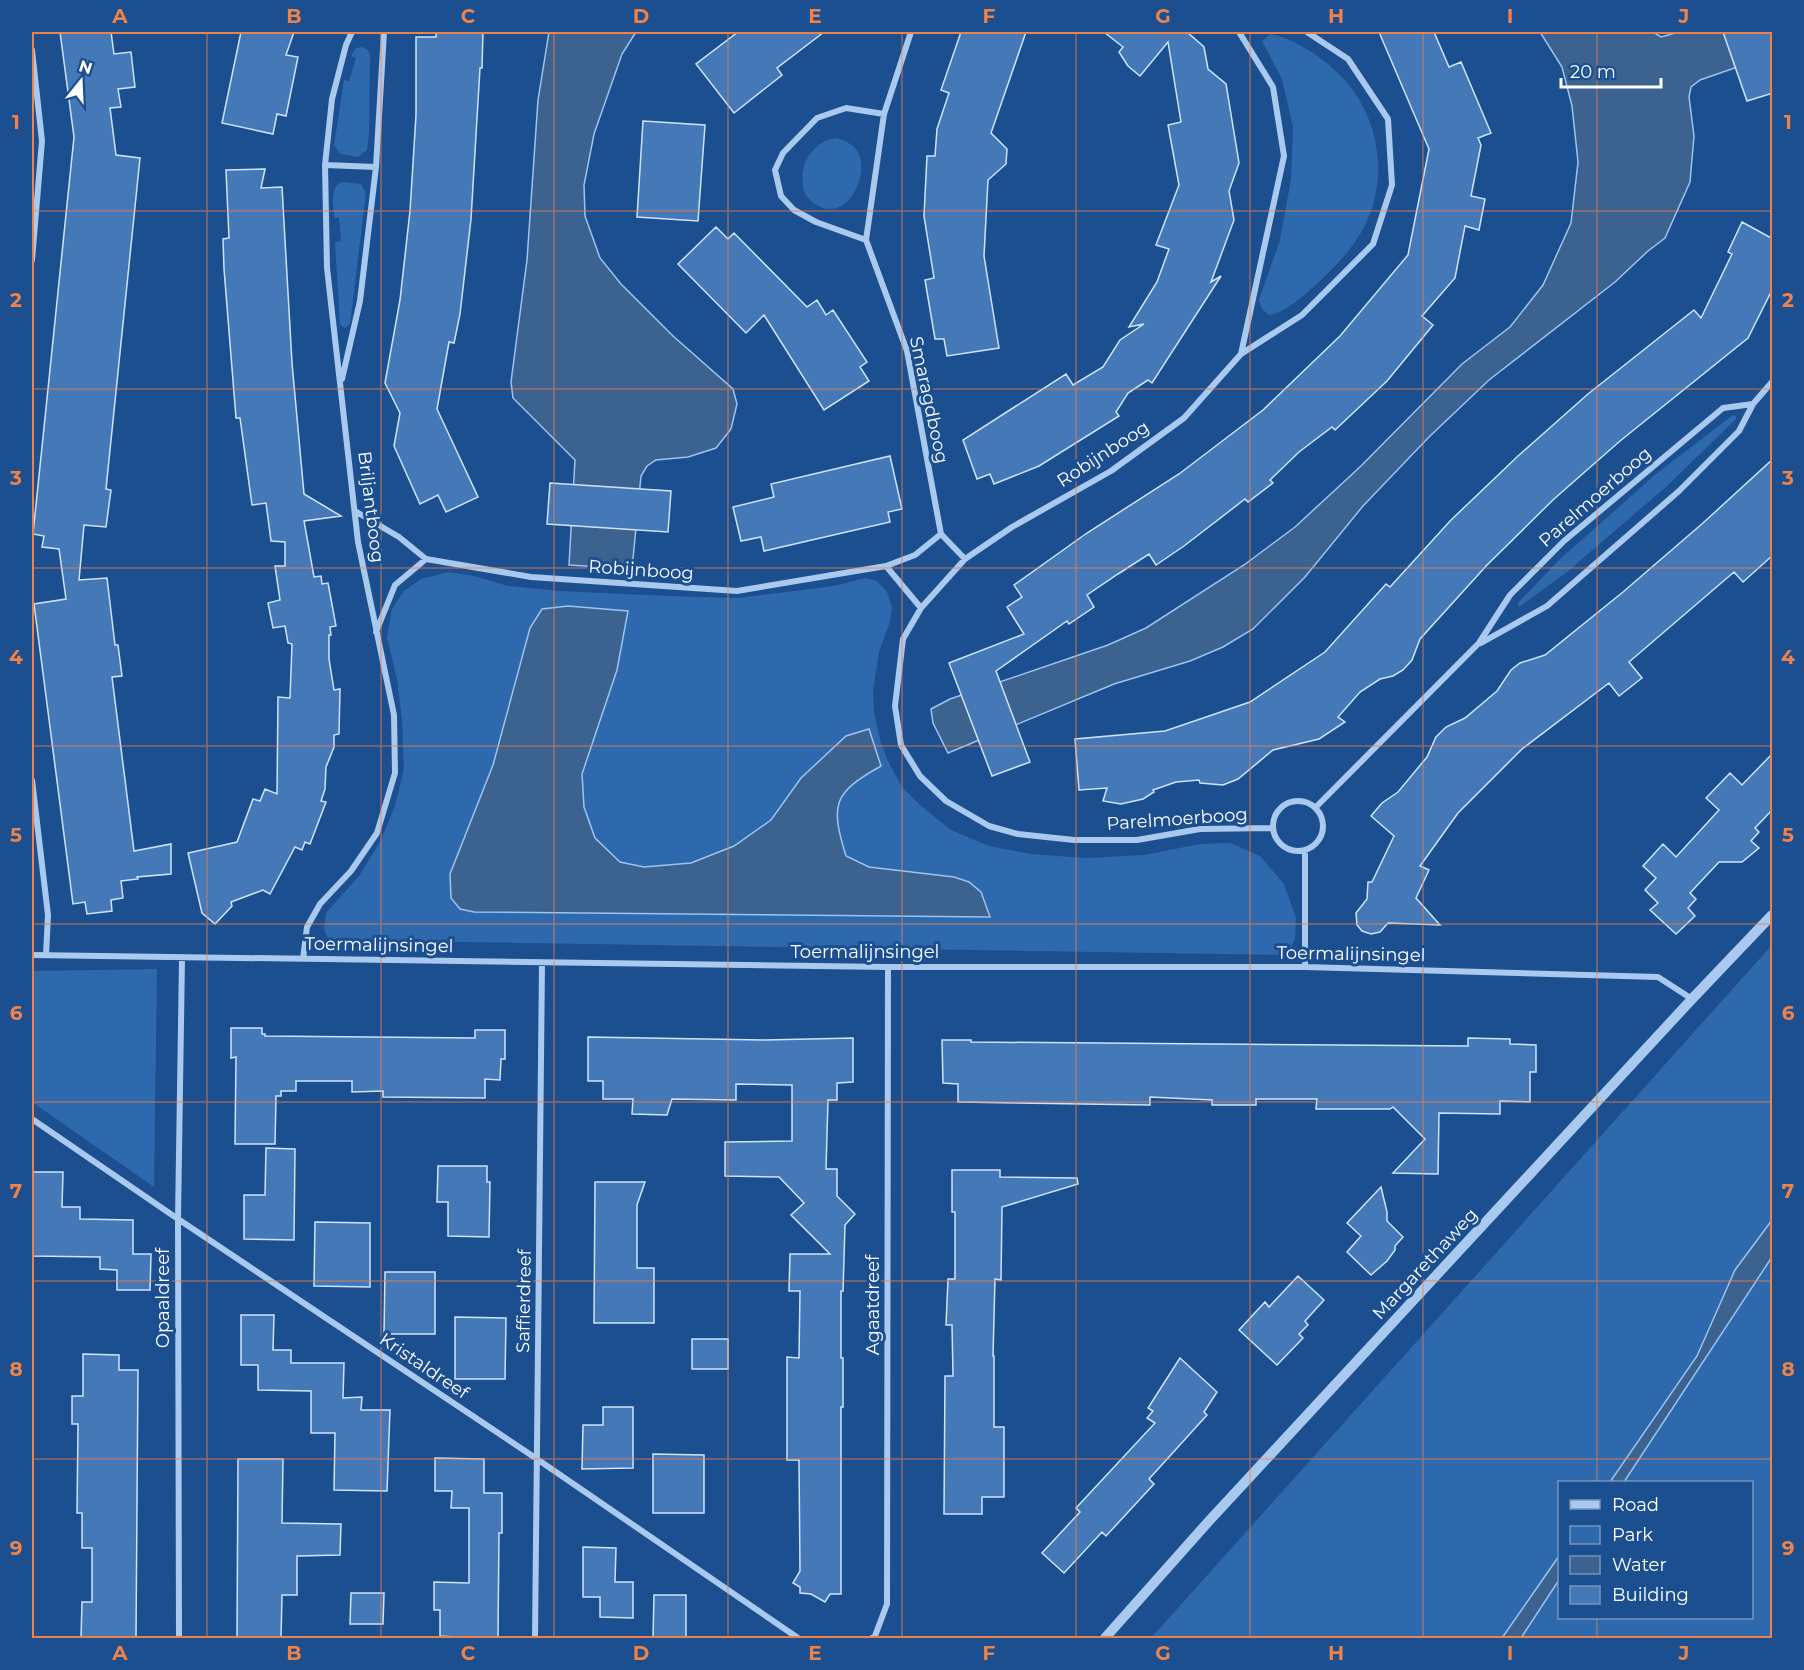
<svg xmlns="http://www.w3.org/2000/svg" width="1804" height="1670" font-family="Montserrat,sans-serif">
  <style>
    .green { fill: #2e69ad; fill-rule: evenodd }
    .water { fill: #3c6290; stroke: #9cc4f0; stroke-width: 1.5 }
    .building { fill: #4478b7; stroke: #cfe3fa; stroke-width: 1.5 }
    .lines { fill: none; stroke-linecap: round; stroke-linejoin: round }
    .minor { stroke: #a9c9ee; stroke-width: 6 }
    .tertiary { stroke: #a9c9ee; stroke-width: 10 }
    .grid { fill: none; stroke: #ee8249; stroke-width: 1.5; stroke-opacity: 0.55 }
    .labels { text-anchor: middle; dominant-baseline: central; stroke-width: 6; stroke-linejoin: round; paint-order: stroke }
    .street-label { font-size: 18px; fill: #fff; stroke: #1b4f8f }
    .neatline { fill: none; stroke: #ee8249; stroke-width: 2 }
    .grid-label { font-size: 20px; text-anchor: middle; font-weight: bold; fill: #ee8249 }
  </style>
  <rect width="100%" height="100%" fill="#1b4f8f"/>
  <!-- green -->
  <path class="green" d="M1270 34C1296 39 1322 57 1340 75 1383 118 1391 188 1357 239 1346 256 1332 269 1318 283 1305 294 1286 313 1269 315L1262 309 1259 300 1280 240 1291 179 1293 127 1282 79 1262 41Z
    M362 47 368 50 370 55 369 133 367 150 358 157 340 154 334 145 344 80 349 81 356 58 351 56 356 48Z
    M836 138C843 140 851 143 856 149 873 171 847 226 815 204 809 200 804 194 803 186 799 163 814 141 836 138Z
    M342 182 361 184 366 193 350 324 345 328 340 325 335 242 341 241 339 218H334C334 205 329 187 342 182Z
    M1733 415 1736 416V419L1667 486 1567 572 1519 607 1518 603 1559 560 1656 474Z
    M448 572 474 576 508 586 560 591 669 596 737 598 834 586 865 578 877 581 887 592 892 607 890 622 879 652 873 690 874 712 881 743 889 763 902 787 920 805 951 830 989 846 1031 854 1085 858 1144 855 1200 844 1231 843 1260 856 1284 884 1296 918 1295 939 1289 950 1280 955 329 940 324 930 326 913 359 876 380 842 395 806 404 768 402 721 397 679 387 638 392 609 404 591 421 579ZM568 606 628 611 617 670 582 774 584 807 595 838 620 862 644 867 691 863 734 846 771 820 801 778 846 736 869 729 881 766C833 793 830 804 846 857L869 867 954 877 969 881 450 874 493 765 530 628Z
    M1772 945V1220L1735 1270 1697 1356 1610 1482H1560L1559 1556 1502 1638H1151Z
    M157 969 154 1187 32 1102V971Z
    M1772 1257V1638H1521L1559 1580 1560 1618H1752V1482H1624Z"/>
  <!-- water -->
  <path class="water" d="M549 32H636L622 54 594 134 584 185 585 216 600 258 621 284 673 336 733 389 737 404 731 429 716 448 688 457 656 460 647 466 641 476 632 569 569 565 575 460 513 398 511 382 527 260 538 100Z
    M1540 32H1653L1661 37 1679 32H1772V55L1700 80 1691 87 1689 97 1694 136 1690 182 1665 238 1648 251 1615 282 1489 380 1429 437 1363 506 1305 577 1253 629 1223 647 1190 661 1114 684 948 753 933 723 931 709 950 699 1108 645 1146 628 1244 565 1295 527 1361 466 1462 364 1510 327 1543 285 1571 223 1578 162 1572 106 1562 67Z
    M568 606 628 611 617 670 582 774 584 807 595 838 620 862 644 867 691 863 734 846 771 820 801 778 846 736 869 729 881 766C833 793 830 804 846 856L869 867 954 877 969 882 981 892 990 917 474 912 460 909 451 898 450 874 493 765 530 628 542 609Z
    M1772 1220V1257L1624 1482H1610L1697 1356 1735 1270Z
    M1559 1556V1580L1521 1638H1502Z"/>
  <!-- building -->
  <path class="building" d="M60 32H111L114 54 131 52 135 87 118 89 121 107 110 108 116 155 140 158 106 489 111 490 106 527 84 525 79 580 107 578 115 645H118L122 676 112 677 134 851 171 844V874L137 877 138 879 121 881 123 898 111 900 112 911 87 914 85 902 73 904 34 604 66 599 59 549 42 547 44 536 33 534 74 137Z
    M241 32H294L286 55 298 57 286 116 277 114 273 134 222 123Z
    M436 32H483L482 68H480L471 219 460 314 454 343 449 342 437 409 478 497 446 512 438 495 420 504 394 446 400 413 385 383 400 300 410 211 416 115V37H436Z
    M738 32H824L777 68 782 75 734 113 696 64Z
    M961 32H1026L991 133 1007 149 1006 164 988 180 984 256 999 348 947 356 944 339H935L925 280 934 278 924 216 927 156H935L937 129 949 93 941 90Z
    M1104 32H1187L1204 47 1208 69 1226 84 1239 163 1229 191 1234 220 1211 282 1221 276 1152 383 1148 380 1128 393 1116 412 1119 416 1039 466 994 484 990 474 977 479 963 440 1066 374 1073 385 1103 367 1120 340 1144 324 1129 327 1157 282 1169 249 1156 245 1179 185 1168 125 1181 122 1168 42 1140 76 1128 66 1119 52 1123 47Z
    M1379 32H1434L1449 67 1461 62 1491 133 1478 138 1481 145 1471 196 1485 199 1479 230 1465 226 1455 278 1422 316 1433 325 1387 381 1335 430 1332 427 1299 452 1270 480 1273 483 1248 502 1245 499 1184 546 1156 565 1149 554 1118 574 1087 595 1094 607 1069 624 1067 621 996 671 1030 762 992 776 949 663 1024 634 1007 607 1022 597 1014 585 1087 533 1179 474 1263 410 1340 336 1408 255 1429 149Z
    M1723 32H1773V93L1747 101Z
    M643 121 705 125 698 221 637 217Z
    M265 169 261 188 282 187 292 363 304 494 341 516 304 521 314 577 321 576 322 584 328 583 336 626 330 627 331 635H329V659L334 690 340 689 339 734 334 735V747L326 767 325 789 321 801 326 802 310 844 305 842 302 850 295 847 270 894 263 890 231 902 232 906 215 924 202 913 188 853 237 842 253 799 260 801 265 789 277 794 278 697 290 698 292 644 288 643 285 626 273 628 268 603 280 600 275 566H285V542L271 541 266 503 252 505 240 418H236L224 269 223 239 229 238 226 170Z
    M1742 222 1773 239 1772 290 1748 338 1620 441 1554 499 1487 565 1420 639 1412 660 1403 670 1393 676 1380 679 1360 692 1338 717 1345 722 1319 739 1273 750 1238 779 1223 785 1200 783 1199 780 1176 782 1153 790 1154 792 1143 799 1121 804 1103 801 1107 788 1079 790 1075 739 1165 731 1250 702 1325 652 1386 584 1390 587 1451 520 1518 456 1588 394 1694 310 1701 318 1732 254 1728 252Z
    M716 227 728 239 734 233 807 307 817 300 826 315 833 310 867 362 860 367 869 381 824 410 764 315 746 333 678 264Z
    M890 456 902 509 888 512 890 522 764 551 761 537 741 541 733 507 774 497 771 484Z
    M1773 459V555L1743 582 1734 572 1629 662 1642 678 1619 696 1609 683 1522 749 1458 813 1420 866 1429 870 1416 898 1440 925 1388 923 1380 932 1371 934 1362 931 1357 925 1356 913 1367 899 1368 882H1372L1394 836 1371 816 1382 803 1398 792 1427 757 1436 737 1446 727 1465 718 1497 691 1511 670 1520 663 1545 655 1623 592 1703 523Z
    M550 483 671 491 668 532 547 524Z
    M1773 753V809L1755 828 1759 832 1751 841 1759 848 1742 862H1719L1690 893 1696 899 1688 908 1695 916 1676 934 1650 910 1658 903 1645 890 1656 878 1643 866 1663 844 1676 857 1719 810 1706 798 1730 773 1742 785Z
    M231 1028H262V1034H265V1036L475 1038V1030H505V1059H501L500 1080 485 1079V1098L383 1097V1091L352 1092V1081H296V1091H281V1096H276L275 1144H235L236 1057 231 1058Z
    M588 1037 765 1040 853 1038V1082L837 1083V1100H828L826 1169H837V1196L855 1214 845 1225 843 1291H841V1358H843V1407H841V1594H830L825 1602 811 1594 800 1593V1587L793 1583 800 1571 799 1460H787V1357L799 1358 800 1291H789L790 1254H830L791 1215 804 1203 779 1177 725 1176V1142L792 1141V1085L736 1084V1100L672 1099 667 1115 632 1114 633 1099H603V1081H588Z
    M1468 1038 1510 1039V1044L1536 1045V1072H1530V1102L1500 1101V1114L1439 1113 1438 1174 1393 1173 1425 1139 1393 1107 1390 1109H1316L1317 1099H1256V1105H1212V1100L1150 1097V1105L958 1102V1084L943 1083 942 1040H971V1042L1468 1046Z
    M266 1148 295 1149 294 1240 244 1239V1195H265Z
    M438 1166H487V1182H490L489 1237 448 1236V1202H437Z
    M952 1170H1000V1177L1077 1178 1078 1184 1002 1207 1001 1280 995 1279 993 1356H994V1427H1004V1497H982V1514H944L945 1376H953L952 1325H946L948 1279H955V1212H952Z
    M32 1172H63L62 1207H80V1219L133 1220V1254H151L150 1290H117V1270L100 1269V1257L32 1256Z
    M595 1182H645L637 1205V1268H654V1323H594Z
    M1381 1187 1387 1212V1221L1403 1237 1395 1246V1250L1387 1261 1371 1275 1347 1252 1361 1236 1347 1223Z
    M315 1222 370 1223V1287L314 1286Z
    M385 1272H435V1334H384Z
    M1298 1276 1324 1300 1305 1321 1308 1325 1299 1334 1303 1338 1277 1365 1239 1330 1265 1302 1269 1307Z
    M241 1315H274L273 1350H291V1363H344L343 1398 362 1397 361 1410H390L387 1491 334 1490 335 1433H311V1391L258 1390V1365H241Z
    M455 1317 506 1318 505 1379H455Z
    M692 1339H728V1369H692Z
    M83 1354 119 1355V1370H138L136 1638H81L82 1602H92V1548H82V1513H77L78 1424H72V1396H83Z
    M1180 1358 1217 1392 1204 1412 1207 1415 1149 1479 1154 1484 1106 1536 1102 1532 1064 1573 1042 1553 1080 1512 1076 1508 1155 1423 1147 1418 1153 1411 1148 1408Z
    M603 1407H633V1468L582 1469 583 1425H603Z
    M653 1454 704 1455V1513H653Z
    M435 1458 484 1459V1493H502V1533H499L498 1638H454V1637L440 1636V1610H434V1582L469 1583V1508H451L452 1491H435Z
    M238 1459H283L282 1523 341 1524 340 1555 297 1556V1595H282L281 1638H237Z
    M583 1547 616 1548 615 1582H633V1618L600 1617V1597H583Z
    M351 1593H384L383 1624H350Z
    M654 1595H686V1638H653Z"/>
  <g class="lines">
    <!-- minor -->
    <path class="minor" d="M911 32 884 114 866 240 907 351 941 534
      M1239 32 1273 87 1284 156 1241 354 1302 315 1373 244 1392 185 1388 119 1348 59 1307 32
      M32 50 42 141 32 260
      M325 165 376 167
      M866 240 816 222 794 210 781 196 775 170 783 153 817 118 846 108 884 114
      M1241 354 1184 418 1111 471 1012 527 965 559 921 608 903 639 895 706 901 745 920 776 946 801 989 826 1018 834 1074 840H1137L1200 829 1273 828
      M342 379 360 301 376 167 384 32
      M355 511 399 537 426 559 531 577 737 591 886 566 921 608
      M886 566 915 555 941 534 965 559
      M376 632 395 585 426 559
      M1481 643 1547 606 1679 491 1739 431 1753 404 1772 382
      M32 780 48 915 46 955
      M1273 826a25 25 0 1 1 50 0a25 25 0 1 1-50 0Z
      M1316 807 1479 643 1510 595 1564 541 1723 408 1753 404
      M32 955 888 967H1305L1658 977 1692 999
      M303 959 307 927 320 904 351 871 377 833 395 773 394 715 358 542 327 268 325 165 332 99 346 45 352 32
      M1305 967V851
      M32 1119 178 1219 537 1459 798 1638
      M179 1638 178 1219 182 958
      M535 1638 542 963
      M872 1638 875 1636 887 1604 888 967"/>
    <!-- tertiary -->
    <path class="tertiary" d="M1105 1638 1209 1521 1692 999 1772 915"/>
  </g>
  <!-- grid -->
  <path class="grid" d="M207 32V1638M381 32V1638M554 32V1638M728 32V1638M902 32V1638M1076 32V1638M1250 32V1638M1423 32V1638M1597 32V1482M32 211H1772M32 389H1772M32 568H1772M32 746H1772M32 924H1772M32 1102H1772M32 1281H1772M32 1459H1772M1597 1618V1638"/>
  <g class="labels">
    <!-- street labels -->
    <g class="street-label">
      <text transform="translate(929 400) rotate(78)">Smaragdboog</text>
      <text transform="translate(1103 454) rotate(-33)">Robijnboog</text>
      <text transform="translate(1595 497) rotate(-41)">Parelmoerboog</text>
      <text transform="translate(371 507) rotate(83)">Briljantboog</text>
      <text transform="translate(641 570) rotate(4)">Robijnboog</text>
      <text transform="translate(1177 819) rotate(-4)">Parelmoerboog</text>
      <text transform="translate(379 945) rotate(1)">Toermalijnsingel</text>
      <text x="865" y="952">Toermalijnsingel</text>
      <text transform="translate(1351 954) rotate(1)">Toermalijnsingel</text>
      <text transform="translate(1425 1264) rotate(-47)">Margarethaweg</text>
      <text transform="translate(163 1298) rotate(-90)">Opaaldreef</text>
      <text transform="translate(524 1301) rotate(-89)">Saffierdreef</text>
      <text transform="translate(873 1305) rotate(-90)">Agaatdreef</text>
      <text transform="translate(424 1366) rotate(34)">Kristaldreef</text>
    </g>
  </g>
  <!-- border -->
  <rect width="1804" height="1670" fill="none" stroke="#1b4f8f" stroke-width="66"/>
  <!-- legend -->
  <rect x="1558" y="1481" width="195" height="138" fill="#1b4f8f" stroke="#7695bc" stroke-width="1.5"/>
  <rect x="1570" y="1500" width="30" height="9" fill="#a9c9ee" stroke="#7695bc" stroke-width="1.5"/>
  <text x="1612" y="1511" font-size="18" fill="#ffffff">Road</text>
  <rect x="1570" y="1526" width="30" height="18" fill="#2e69ad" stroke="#7695bc" stroke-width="1.5"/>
  <text x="1612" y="1541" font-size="18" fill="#ffffff">Park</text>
  <rect x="1570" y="1556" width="30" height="18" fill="#3c6290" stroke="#7695bc" stroke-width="1.5"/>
  <text x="1612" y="1571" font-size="18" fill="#ffffff">Water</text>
  <rect x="1570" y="1586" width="30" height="18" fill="#4478b7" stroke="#7695bc" stroke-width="1.5"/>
  <text x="1612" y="1601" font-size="18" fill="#ffffff">Building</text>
  <!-- north arrow -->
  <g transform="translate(81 81) rotate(18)" stroke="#1b4f8f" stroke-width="4.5" paint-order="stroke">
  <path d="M0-4.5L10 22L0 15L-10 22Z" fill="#ffffff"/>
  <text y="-9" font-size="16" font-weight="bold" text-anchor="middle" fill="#ffffff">N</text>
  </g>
  <!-- scale -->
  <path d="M1561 78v9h100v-9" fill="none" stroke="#ffffff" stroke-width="3"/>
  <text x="1570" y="78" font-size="18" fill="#ffffff" stroke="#1b4f8f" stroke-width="4.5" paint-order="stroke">20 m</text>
  <rect x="33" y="33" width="1738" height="1604" class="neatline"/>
  <g class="grid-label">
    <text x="120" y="23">A</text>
    <text x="294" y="23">B</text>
    <text x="468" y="23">C</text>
    <text x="641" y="23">D</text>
    <text x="815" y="23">E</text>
    <text x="989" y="23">F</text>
    <text x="1163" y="23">G</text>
    <text x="1336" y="23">H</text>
    <text x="1510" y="23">I</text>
    <text x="1684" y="23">J</text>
    <text x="16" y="129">1</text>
    <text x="1788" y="129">1</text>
    <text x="16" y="307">2</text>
    <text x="1788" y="307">2</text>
    <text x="16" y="485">3</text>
    <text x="1788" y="485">3</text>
    <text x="16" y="664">4</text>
    <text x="1788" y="664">4</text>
    <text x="16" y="842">5</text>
    <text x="1788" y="842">5</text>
    <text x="16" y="1020">6</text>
    <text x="1788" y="1020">6</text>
    <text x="16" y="1198">7</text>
    <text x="1788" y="1198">7</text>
    <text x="16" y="1376">8</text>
    <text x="1788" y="1376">8</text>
    <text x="16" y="1555">9</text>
    <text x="1788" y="1555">9</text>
    <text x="120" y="1660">A</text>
    <text x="294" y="1660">B</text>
    <text x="468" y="1660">C</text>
    <text x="641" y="1660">D</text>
    <text x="815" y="1660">E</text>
    <text x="989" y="1660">F</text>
    <text x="1163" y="1660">G</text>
    <text x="1336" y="1660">H</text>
    <text x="1510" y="1660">I</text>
    <text x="1684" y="1660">J</text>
  </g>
</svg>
